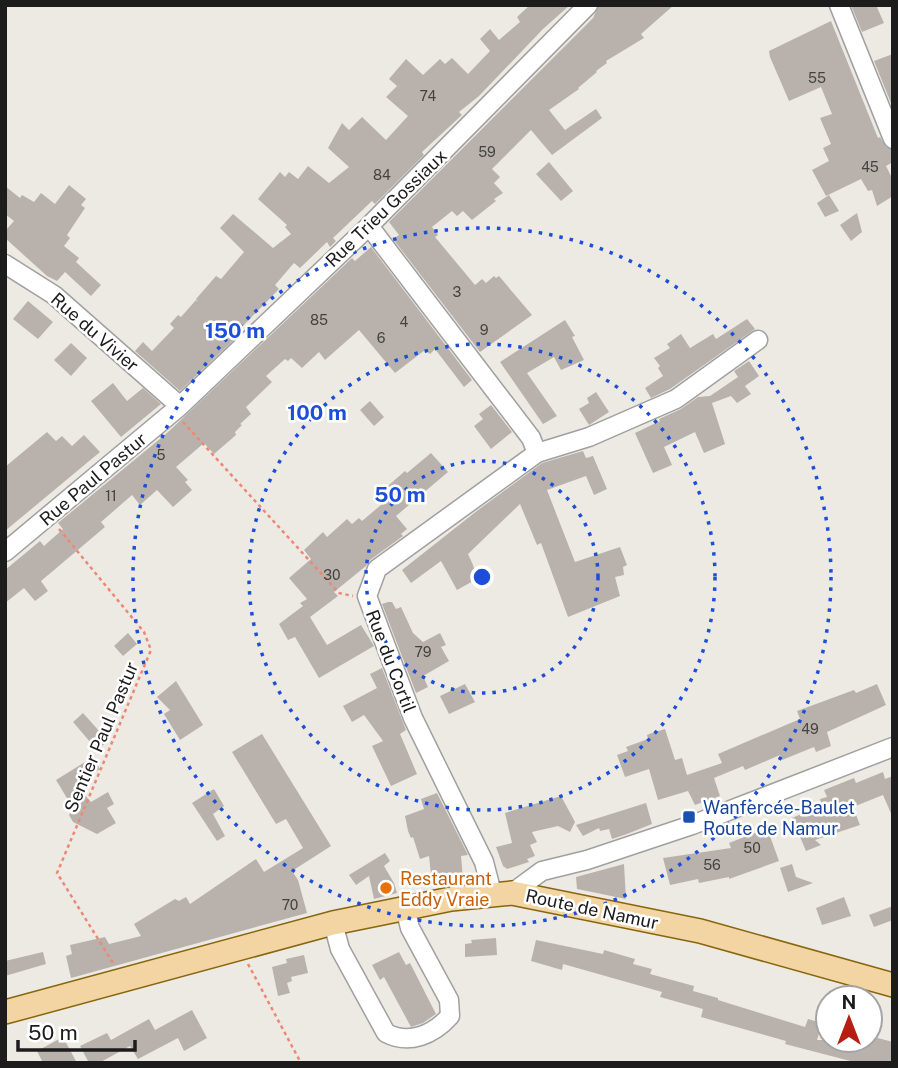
<svg xmlns="http://www.w3.org/2000/svg" width="898" height="1068" font-family="'Public Sans',sans-serif">
  <style>
    .building { fill: #b9b2ac }
    .lines { fill: none; stroke-linecap: round; stroke-linejoin: round }
    .minor-casing { stroke: #a0a0a0; stroke-width: 21 }
    .major-casing { stroke: #87660e; stroke-width: 26 }
    .path { stroke: #ec8875; stroke-width: 2.5; stroke-dasharray: 3.5 3.5; stroke-linecap: butt }
    .minor { stroke: #fff; stroke-width: 18 }
    .major { stroke: #f2d5a3; stroke-width: 23 }
    .ring { fill: none; stroke: #1d4ed8; stroke-width: 3.5; stroke-dasharray: 3.5 7 }
    .transit-dot { fill: #1a4fb4; stroke: #fff; stroke-width: 2.5 }
    .food-dot { fill: #e8710a; stroke: #fff; stroke-width: 2.5 }
    .labels { text-anchor: middle; dominant-baseline: central; stroke-width: 5; stroke-linejoin: round; paint-order: stroke }
    .number-label { font-size: 14px; fill: #434240 }
    .street-label { font-size: 18px; fill: #1c1c1c; stroke: #fff }
    .transit-label { font-size: 18px; fill: #164399; stroke: #fff; text-anchor: start }
    .food-label { font-size: 18px; fill: #c56008; stroke: #fff; text-anchor: start }
    .centre { fill: #1d4ed8; stroke: #fff; stroke-width: 3.5 }
    .ring-label { font-size: 21px; text-anchor: middle; font-weight: bold; fill: #1d4ed8; stroke: #fff; stroke-width: 5; stroke-linejoin: round; paint-order: stroke }
  </style>
  <rect width="100%" height="100%" fill="#edeae3"/>
  <!-- building -->
  <path class="building" d="M530 5H570L543 29 479 96 459 112 462 115 422 152 424 155 375 204 372 201 333 238 336 241 330 247 327 242 300 268 294 263 275 285 279 289 239 330 242 332 180 391 135 351 143 342 152 351 174 328 170 324 178 315 181 317 196 300 198 302 196 299 216 276 221 279 244 252 220 228 233 214 273 248 291 234 285 227 287 225 258 199 280 172 285 177 289 172 298 179 308 166 329 183 349 167 328 148 342 123 349 130 362 117 386 140 408 116 386 97 397 86 389 79 406 59 423 75 440 59 445 64 452 58 468 74 490 51 480 39 490 29 499 40 520 22 517 17Z
    M599 5H674L641 34 644 38 606 61 607 63 596 71 597 72 578 88 579 89 549 110 565 130 596 109 602 118 552 155 531 130 492 169 500 177 494 183 503 193 494 199 496 201 472 220 463 211 457 216 452 211 432 227 438 235 435 237 475 285 482 279 486 283 494 276 496 278 499 276 532 315 480 352 393 239 399 235 389 222 593 18Z
    M851 5H876L884 23 862 32Z
    M831 21 878 138 880 137 886 147 893 150V162L886 166 893 180V196L877 206 872 190 868 191 861 179 826 196 812 170 829 161 823 148 831 144 820 118 832 114 821 87 789 101 770 57 769 51Z
    M893 54V108L874 61Z
    M549 162 573 191 561 201 536 174Z
    M69 185 86 199 81 205 85 208 67 235 70 238 64 246 79 258 76 262 101 285 91 296 65 272 57 281 47 276 5 238V231L14 221 5 214V186L20 198 22 195 34 202 41 193 55 204Z
    M829 195 839 211 825 217 817 203Z
    M857 213 862 232 851 241 840 225Z
    M371 247 472 380 464 387 435 349 430 354 425 350 395 373 359 330 325 360 319 352 302 368 291 358 288 361 285 359 266 376 272 382 246 407 251 414 240 424 242 425 235 432 236 435 214 454 204 443 176 467 188 480 185 482 192 490 173 507 157 490 140 505 132 495 101 522 105 527 41 581 48 591 35 601 24 588 5 603V570L40 541 44 546 63 529 58 523 167 433 352 258 355 261Z
    M28 301 53 322 38 339 13 319Z
    M747 319 755 329 670 389 651 398 645 388 663 376 658 368 660 366 654 358 670 348 667 344 681 334 690 348 713 334 716 339Z
    M565 320 575 336 572 337 584 360 561 370 554 357 527 373 557 416 543 424 500 362Z
    M71 343 87 358 71 376 54 360Z
    M749 361 759 376 745 386 751 394 737 403 731 396 712 403 725 444 704 453 695 432 664 447 672 465 653 473 635 433 660 421 659 419 681 409 698 397 710 396 738 377 734 371Z
    M113 383 127 401 143 388 161 404 121 437 91 401Z
    M596 392 609 412 589 425 579 409 589 403 587 398Z
    M370 401 384 417 374 426 360 410Z
    M491 405 512 432 491 449 474 426 483 419 479 414Z
    M47 432 56 441 62 436 72 446 84 435 100 452 5 531V467Z
    M583 451 586 458 593 456 607 489 594 495 586 476 547 490 575 562 620 547 627 565 623 567 624 575 615 577 620 596 568 617 541 543 537 545 520 504 468 554 473 565 475 572 472 574 475 580 457 590 441 561 411 583 402 570 478 510 542 463Z
    M431 453 448 472 396 516 407 529 401 534 403 536 370 560 366 566 334 592 338 596 310 617 327 645 361 625 374 646 319 678 295 637 288 640 279 624 303 606 300 603 307 599 289 578 311 559 304 550 323 532 327 537 347 519 352 524 359 518 362 521 388 499 382 491 405 471 407 473Z
    M388 602H392L396 609 401 607 413 633 423 642 440 633 446 645 441 647 449 661 423 676 428 687 416 693 382 604Z
    M128 633 137 644 123 656 114 646Z
    M382 668 406 730 400 734 417 774 391 786 372 746 383 741 364 715 352 722 343 706 377 688 370 674Z
    M176 681 203 725 180 740 164 714 170 710 157 697Z
    M465 684 475 702 449 714 440 696Z
    M877 684 886 705 827 732 831 746 816 752 814 747 782 760 780 755 745 770 743 766 714 778 720 796 695 805 688 791 658 800 649 769 625 777 617 755 628 751 626 747 648 739 647 735 649 734 665 729 675 760 682 758 687 775 722 763 718 754 800 719 797 711 854 690 856 693Z
    M83 713 108 741 97 750 73 722Z
    M262 734 331 846 292 871 298 880 307 913 71 978 66 956 72 954 70 945 105 937 109 944 141 936 134 924 175 899 179 901 186 897 190 904 256 859 264 872 303 848 286 819 276 824 232 752Z
    M93 757 100 769 75 784 91 802 108 792 114 804 107 808 116 823 97 834 73 822 69 815 73 808 56 780Z
    M883 772 885 779 893 776V818L883 795 853 807 860 825 815 840 821 845 806 851 792 818 822 805 820 799 827 797 824 790 854 778 856 783Z
    M214 789 224 806 213 814 225 836 217 841 192 803Z
    M437 793 468 855 461 856 463 879 432 884 429 856 420 859 413 837 411 838 408 831 405 816 424 809 421 799Z
    M561 796 575 822 570 832 558 826 532 832 537 842 530 845 535 856 527 859 529 862 507 869 503 866 496 847 512 843 505 813Z
    M646 803 652 824 627 834 612 839 609 829 600 831 599 828 583 836 576 825Z
    M767 828 779 861 729 879V877L699 883 698 879 670 885 663 858 731 848 729 843Z
    M385 853 390 861 384 866 394 883 397 893 374 899 369 876 356 885 349 875Z
    M624 864 626 899 577 889 576 877Z
    M792 864 796 877 813 883 788 892 780 868Z
    M844 897 851 916 822 925 816 908Z
    M893 906V920L874 927 869 915Z
    M496 938 497 955 465 957V944L472 943 471 940Z
    M536 940 603 954 604 950 635 959 633 964 652 969 650 974 694 986 693 991 718 998V1000L734 1005 805 1027 808 1019 822 1023 817 1040H870V1036L893 1042V1063H858L785 1044 786 1041 701 1017 703 1009 660 997 662 992 563 964 562 970 531 961Z
    M43 952 46 964 5 976V961Z
    M399 952 406 965 410 963 436 1014 423 1023 411 1027 384 977 380 980 372 965Z
    M304 955 308 973 291 977 292 981 287 983 290 993 278 996 272 967 287 963 286 959Z
    M192 1010 207 1038 184 1051 178 1038 138 1059 130 1046 99 1063H89L80 1046 107 1033 111 1040 149 1019 155 1030Z
    M63 1037 77 1063H43L37 1051Z"/>
  <g class="lines">
    <!-- minor casing -->
    <g class="minor-casing">
      <path id="minor" d="M839 5 893 139
        M369 226 531 438 537 453 377 569 367 596 413 718 484 862 492 893
        M5 264 54 295 180 406
        M537 453 589 437 676 399 758 340
        M5 552 180 406 369 226 588 5
        M512 893 542 871 587 860 692 825 893 747
        M333 923 340 949 386 1033C409 1045 433 1035 450 1016L449 1000 410 928 405 908"/>
    </g>
    <!-- major casing -->
    <g class="major-casing">
      <path id="major" d="M5 1012 333 923 451 899 512 893 700 931 893 985"/>
    </g>
    <!-- path -->
    <path class="path" d="M183 422 339 593 353 596
      M59 529 144 632 151 650 57 873 113 963
      M248 964 301 1063"/>
    <!-- minor -->
    <use href="#minor" class="minor"/>
    <!-- major -->
    <use href="#major" class="major"/>
  </g>
  <!-- distance rings -->
  <g class="ring">
    <circle cx="482" cy="577" r="116"/>
    <circle cx="482" cy="577" r="233"/>
    <circle cx="482" cy="577" r="349"/>
  </g>
  <!-- markers -->
  <rect class="transit-dot" x="682" y="810" width="14" height="14" rx="3.5"/>
  <circle class="food-dot" cx="386" cy="888" r="7"/>
  <g class="labels">
    <!-- number labels -->
    <g class="number-label">
      <text x="817" y="78">55</text>
      <text x="428" y="96">74</text>
      <text x="487" y="152">59</text>
      <text x="870" y="167">45</text>
      <text x="382" y="175">84</text>
      <text x="457" y="292">3</text>
      <text x="319" y="320">85</text>
      <text x="404" y="322">4</text>
      <text x="484" y="330">9</text>
      <text x="381" y="338">6</text>
      <text x="161" y="455">5</text>
      <text x="111" y="496">11</text>
      <text x="332" y="575">30</text>
      <text x="423" y="652">79</text>
      <text x="810" y="729">49</text>
      <text x="752" y="848">50</text>
      <text x="712" y="865">56</text>
      <text x="290" y="905">70</text>
    </g>
    <!-- street labels -->
    <g class="street-label">
      <text transform="translate(386 208) rotate(-44)">Rue Trieu Gossiaux</text>
      <text transform="translate(95 332) rotate(41)">Rue du Vivier</text>
      <text transform="translate(93 479) rotate(-40)">Rue Paul Pastur</text>
      <text transform="translate(391 661) rotate(69)">Rue du Cortil</text>
      <text transform="translate(101 737) rotate(-67)">Sentier Paul Pastur</text>
      <text transform="translate(592 909) rotate(12)">Route de Namur</text>
    </g>
    <!-- transit labels -->
    <g class="transit-label">
      <text x="703" y="807">Wanfercée-Baulet<tspan x="703" dy="21">Route de Namur</tspan></text>
    </g>
    <!-- food labels -->
    <g class="food-label">
      <text x="400" y="878">Restaurant<tspan x="400" dy="21">Eddy Vraie</tspan></text>
    </g>
  </g>
  <circle cx="482" cy="577" r="10" class="centre"/>
  <g class="ring-label">
    <text x="235" y="338">150 m</text>
    <text x="317" y="420">100 m</text>
    <text x="400" y="502">50 m</text>
  </g>
  <!-- border -->
  <rect width="898" height="1068" fill="none" stroke="#1c1c1c" stroke-width="14"/>
  <!-- north arrow -->
  <g transform="translate(849 1019)"><circle r="33" fill="#ffffff" stroke="#a4a4a4" stroke-width="2"/>
  <path d="M0-5L12 26L0 18L-12 26Z" fill="#b61d13"/>
  <text y="-10" font-size="19" font-weight="bold" text-anchor="middle" fill="#1c1c1c">N</text>
  </g>
  <!-- scale -->
  <path d="M18 1040v10h117v-10" fill="none" stroke="#1c1c1c" stroke-width="3.5"/>
  <text x="28" y="1040" font-size="21" fill="#1c1c1c" stroke="#ffffff" stroke-width="5" paint-order="stroke">50 m</text>
</svg>
